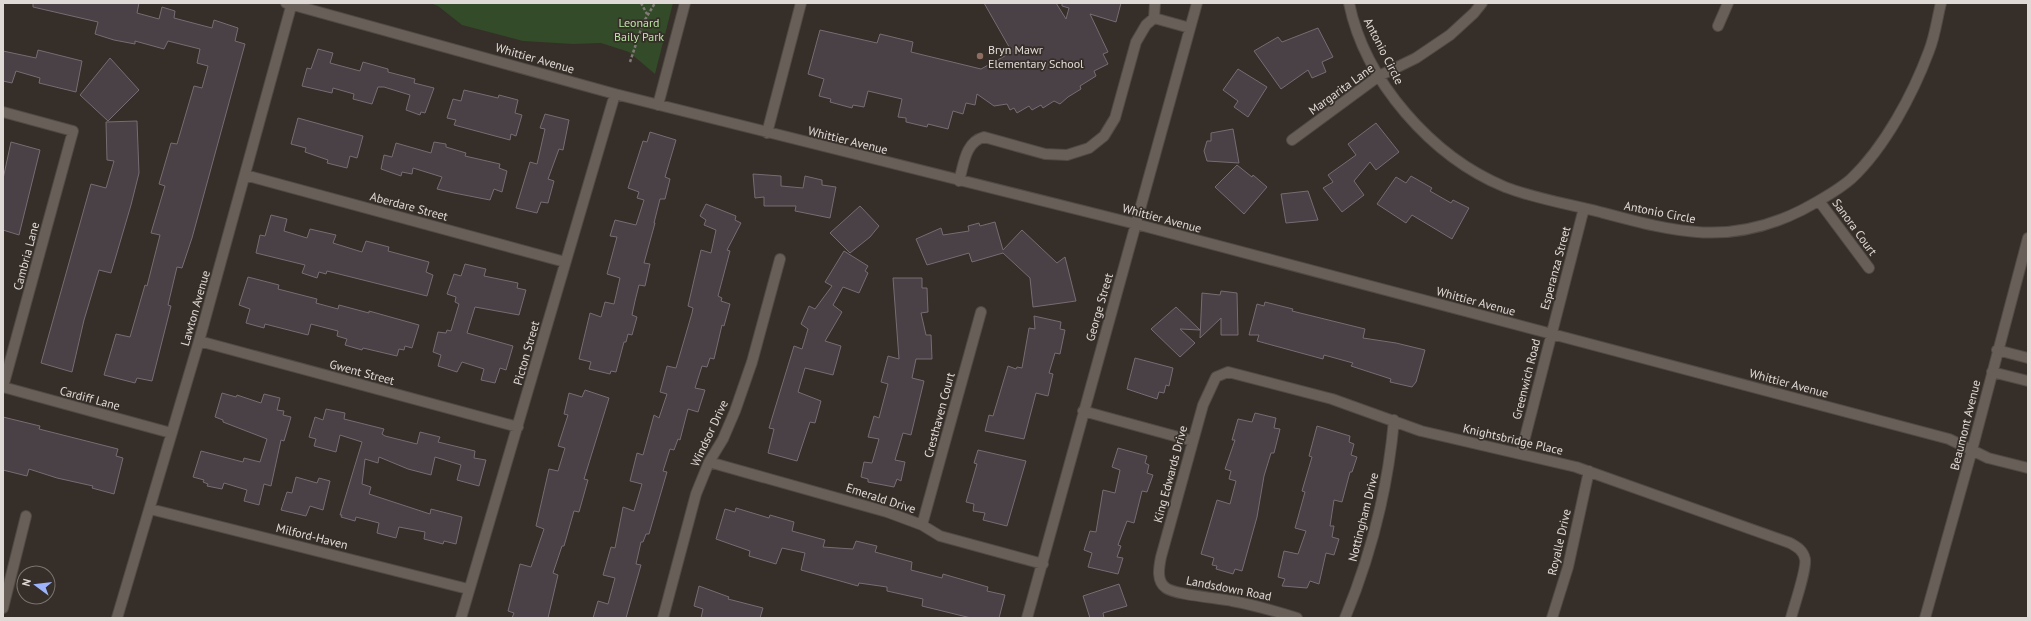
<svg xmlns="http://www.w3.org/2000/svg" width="2031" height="621" font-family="'PT Sans',sans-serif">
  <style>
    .green { fill: #334b28 }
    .building { fill: #4a4147; stroke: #766c72 }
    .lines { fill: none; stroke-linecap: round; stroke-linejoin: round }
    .minor-casing { stroke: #504944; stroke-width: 12 }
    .path { stroke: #827a76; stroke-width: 2.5; stroke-dasharray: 3 2; stroke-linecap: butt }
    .minor { stroke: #695f59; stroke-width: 10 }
    .education-dot { fill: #8d6e63; stroke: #362e28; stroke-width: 1.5 }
    .labels { text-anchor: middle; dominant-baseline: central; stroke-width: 3.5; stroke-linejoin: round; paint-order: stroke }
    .park-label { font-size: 12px; fill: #b6e6a1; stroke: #362e28 }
    .poi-label { font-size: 12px; fill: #e0dad7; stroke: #362e28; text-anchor: start }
    .street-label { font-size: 12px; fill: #e0dad7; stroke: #362e28 }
  </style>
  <rect width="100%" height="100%" fill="#362e28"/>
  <!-- green -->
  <path class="green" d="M430 3H673L655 74 629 52 601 43 573 44 523 41 462 25 438 6Z"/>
  <!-- building -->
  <path class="building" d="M33 3H139L137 13 159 19 162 7 175 11 174 18 212 28 214 20 238 28 235 41 245 44 192 238 182 268 177 267 168 305 171 306 152 381 137 378 135 383 104 375 116 334 130 337 145 285 147 286 160 235 151 233 165 186 159 184 171 143 177 144 194 86 202 88 208 66 197 63 200 49 168 41 164 49 135 41V44L114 40 95 34 98 22 33 7Z
    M984 3H1056L1066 19 1069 8 1062 6V3H1121L1116 22 1090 14 1108 52 1103 54 1108 64 1094 71 1096 76 1080 86 1081 89 1068 97 1060 104 1054 101 1043 108 1041 105 1032 110 1029 106 1017 113 1014 108 1010 110 1007 104 994 106 977 94 975 105 966 103 963 114 953 111 948 129 928 124 927 127 906 122V118L898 117 902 99 868 91 864 107 853 105 852 108 830 102 831 99 819 96 824 79 808 74 820 30 877 43 880 34 913 42 911 52 981 69 1012 52Z
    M1318 28 1333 57 1322 62 1326 72 1312 78 1308 70 1281 89 1254 51 1278 37 1282 42Z
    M318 49 333 53 330 63 360 71 363 62 388 69V72L415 79 414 83 434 88 425 113 421 112 420 115 406 110 410 95 384 87H378L372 104 353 99 354 94 333 88 332 93 302 86 307 68 311 69Z
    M38 50 82 61 76 92 39 83 40 78 16 71 12 83 3 81V51L36 58Z
    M110 58 139 90 108 121 80 95Z
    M1238 69 1267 87 1248 117 1234 107 1238 101 1223 90Z
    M464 90 498 98 499 95 518 100 515 113 522 115 516 136 511 134 510 140 454 125 456 120 447 118 453 99 461 101Z
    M545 114 569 120 563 150 559 149 548 179 554 181 548 203 541 202 537 213 516 208 530 162 537 164 545 129 540 128Z
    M298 118 363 136 357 158 350 156 347 168 327 163 328 160 305 152 306 148 291 144Z
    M137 121 139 173 131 205 111 273 99 270 84 320 72 372 41 363 91 184 106 188 114 161 107 160 106 122Z
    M1376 123 1399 152 1376 170 1370 162 1354 181 1364 195 1342 212 1323 188 1333 182 1328 175 1356 155 1348 144Z
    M1233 129 1239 163 1207 161 1204 151 1207 141H1211V133Z
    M650 132 676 140 665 177 670 179 665 199H660L654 223H655L644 263 650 264 645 286 639 285 635 301 632 315 637 317 632 335 628 334 626 342H624L616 372 611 371 610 374 589 369 591 362 579 359 590 313 601 317 605 302 614 304 620 278 607 274 617 237 610 236 615 220 636 225 644 200 637 198 639 192 628 188 643 141 647 142Z
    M11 142 40 150 19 235 3 230V179Z
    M434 142 446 144V147L466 153 465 156 500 164 499 168 507 171 502 192 494 189 490 200 454 193 437 189 442 177 413 168 412 174 402 172 401 176 381 169 384 155 392 157 396 143 431 153Z
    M1237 165 1252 177 1253 175 1267 187 1244 214 1215 187Z
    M753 174 781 176V186L803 188 805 176 822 180V185L836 187 830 218 795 211 796 206H764V197L755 198Z
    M1411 176 1432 188 1430 191 1451 203 1453 200 1469 208 1452 239 1412 215 1406 223 1377 204 1396 177 1406 183Z
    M1308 191 1318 220 1286 223 1281 194Z
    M706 204 736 216 735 220 741 223 727 250 730 251 718 296 722 298 721 301 730 304 724 326 722 325 714 359 710 358 707 367 702 366 695 388 705 390 698 412 688 409 680 440 678 439 674 450 670 449 663 471 667 472 649 534H646L643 542H641L636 564 641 565 626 618H593L598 601 608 604 615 578 603 575 611 547 615 548 623 507 634 511 642 484 630 481 637 453 643 455 654 415 659 418 667 394 660 392 667 366 676 368 692 313 693 308 688 306 701 250 711 253 716 230 704 225 706 220 700 216Z
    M860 206 879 226 870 237 850 253 830 233Z
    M271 215 287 219 284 231 307 238 310 229 336 235 333 243 362 252 366 241 389 247 388 251 429 262 426 272 433 275 427 296 327 271 326 274 319 272 317 278 302 273 305 265 256 253 260 235 265 236Z
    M995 222 1003 250 1022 230 1057 263 1065 257 1076 301 1033 307 1030 278 1003 253 972 262 969 253 927 265 916 239 941 228 943 235 969 231 968 226 979 223 980 226Z
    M844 251 868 266 865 271 868 273 859 293 843 287 833 305 842 312 825 341 841 346 833 375 805 368 798 392 821 401 815 423 810 422 797 461 768 453 774 429 769 428 794 346 802 349 808 329 801 324 809 306 815 309 832 286 825 282Z
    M465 264 486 269 484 276 518 283 517 288 526 290 519 315 475 307 467 333 513 346 506 370 500 368 495 383 481 380 484 369 462 362 457 372 438 366 441 355 433 352 438 332 446 333 447 330 451 331 459 304 455 302 456 297 447 294 454 274 461 276Z
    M248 277 279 285 278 289 317 299 316 303 338 309 339 305 369 313V311L419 325 412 348 405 346 404 350 399 349 397 356 363 348 362 350 345 345 347 339 337 336 338 331 311 324 308 335 265 324 264 328 246 323 250 309 239 305Z
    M893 278H922V288H927L928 312 921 313 926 335H931L932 359H916L912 378 924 381 911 435 903 433 895 460 905 462 901 481 897 479 894 487 868 482V479L861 477 864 462 872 463 879 439 868 437 874 416 879 418 888 384 881 382 888 356 899 359Z
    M1221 291 1237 293 1238 335H1221V318L1200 338 1202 293 1220 295Z
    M1265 302 1293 309 1292 311 1365 329 1363 338 1396 343 1425 350 1416 382 1412 387 1390 382 1391 379 1351 366 1353 363 1324 355 1323 359 1257 341 1259 335H1249L1257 304 1264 306Z
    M1176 307 1200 330 1180 329 1195 343 1180 357 1151 329Z
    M1034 316 1061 322 1060 329 1065 330 1060 354 1055 353 1049 373 1053 374 1048 396 1036 393 1024 439 985 431 989 415 993 416 1008 366 1016 369 1017 367 1022 368 1029 328 1035 329Z
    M1135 358 1173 368 1169 386 1166 385 1164 393 1159 392 1157 399 1127 389Z
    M585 390 609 398 584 479 588 480 579 512 574 511 564 546H562L553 573 558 575 548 618H512L514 613 508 611 520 564 531 567 544 529 536 526 549 469 558 471 565 448 558 446 568 415 564 414 569 393 582 397Z
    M222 393 236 397 237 395 261 403 264 394 280 398 277 410 284 411 283 415 291 417 284 441 281 440 271 486 264 484 259 505 244 501 247 490 224 483 222 489 207 486 208 484 203 482 204 480 193 477 201 451 243 462 244 458 260 462 267 439 223 422V420L215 417Z
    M326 409 345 413 344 419 384 429 382 434 385 436 417 444 420 432 440 437 438 442 475 451 474 458 486 460 479 486 457 480 461 465 435 457 431 475 408 469 379 457 378 463 365 459 362 484 371 487 369 494 430 514 431 509 462 517 456 544 444 541 443 544 424 539 425 532 399 527 396 538 377 533 379 523 356 517 355 521 341 517 342 515H340L362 442 340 435 336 452 314 446 316 439 309 437 315 417 323 420Z
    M1255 413 1276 418 1274 428 1280 429 1274 453H1271L1264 476 1257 517 1242 571 1235 569 1233 574 1216 569 1217 566 1212 565 1214 558 1201 554 1217 500 1230 504 1236 481 1229 479 1231 471 1225 469 1235 440H1232L1238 419 1252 422Z
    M3 417 40 426 39 429 118 449 116 456 123 458 114 494 92 488 93 486 57 478 29 469 27 476 3 470Z
    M1317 426 1350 436 1349 442 1354 444 1351 455 1357 457 1352 472H1350L1342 502 1334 500 1330 526H1334L1332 537 1339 539 1334 555 1326 553 1319 584 1310 581 1307 588 1282 586 1285 579 1278 577 1284 551 1298 554 1306 531 1295 528 1305 492 1302 491 1312 457 1309 456Z
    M1118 448 1147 456 1145 463 1149 465 1147 473 1153 475 1147 492 1142 491 1134 523 1127 521 1118 545 1121 546 1117 557 1123 558 1118 574 1088 567 1092 553 1084 550 1090 531 1096 532 1103 490 1115 493 1120 470 1112 467Z
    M978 450 1026 461 1007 526 983 520 985 513 973 511 974 504 966 502 977 464 974 463Z
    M296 477 317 483 319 478 330 481 323 510 310 506 306 516 281 510 287 492 292 493Z
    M736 508 769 518 770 515 794 522 792 531 825 540 823 547 853 549 856 541 877 546 875 552 912 562 911 570 942 578 943 574 988 587 987 591 1005 595 999 618H971L922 606 923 599 887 591V587L859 583 858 586 801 570 805 553 782 548 776 564 749 556 750 551 716 539 725 509 735 512Z
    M1119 584 1127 606 1103 613 1104 618H1090L1083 596Z
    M699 586 729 597 728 599 763 608 760 618H701L703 609 694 606Z"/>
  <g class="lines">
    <!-- minor casing -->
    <g class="minor-casing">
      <path id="minor" d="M286 3 615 94 1136 224 1949 439 1988 458 2028 468
        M1349 3C1365 81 1432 157 1505 187 1536 199 1568 204 1600 212 1675 232 1729 247 1802 210 1819 201 1837 191 1851 179 1885 147 1913 94 1929 51 1935 36 1937 19 1941 3
        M1154 18 1190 28
        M1718 26 1728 3
        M658 105 685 3
        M3 112 73 131 3 387
        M767 133 801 3
        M1292 140 1379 76 1416 58 1450 35 1474 13 1482 3
        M245 175 565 262
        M959 181C964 164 965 142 984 137L1045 154 1067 155 1089 148 1104 136 1115 118 1136 42 1146 25 1154 18 1155 3
        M1819 201 1869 268
        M199 341 518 427
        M1997 350 2028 358
        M1992 372 2028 381
        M3 387 171 433
        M1083 411 1193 441
        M1521 453 1584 208
        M709 462 887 512 922 525 940 536 1043 564
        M150 509 468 589
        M922 525 981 312
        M3 608 26 516
        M117 618 199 341 292 3
        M461 618 615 94
        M663 618 696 494 709 462 723 439 735 411 752 362 780 259
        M1027 618 1197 3
        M1297 618C1275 611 1254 605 1232 601 1218 598 1176 595 1166 588 1156 581 1159 567 1161 557L1203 405 1216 377 1228 372 1332 399 1421 431 1576 467 1790 543C1797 547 1803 550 1805 559 1807 569 1794 606 1791 618
        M1345 618C1371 555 1388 488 1394 420
        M1552 618 1568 567 1589 471
        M1925 618 1972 450 2028 238"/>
    </g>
    <!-- path -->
    <path class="path" d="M641 3 647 14
      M630 62 643 23 655 3"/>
    <!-- minor -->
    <use href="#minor" class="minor"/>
  </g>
  <!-- markers -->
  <circle class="education-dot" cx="980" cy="56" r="4"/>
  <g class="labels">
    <!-- park labels -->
    <g class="park-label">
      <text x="639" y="22">Leonard<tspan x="639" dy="14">Baily Park</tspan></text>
    </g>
    <!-- poi labels -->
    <g class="poi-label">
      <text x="988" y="49">Bryn Mawr<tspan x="988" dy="14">Elementary School</tspan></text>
    </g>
    <!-- street labels -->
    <g class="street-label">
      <text transform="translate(1384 51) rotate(63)">Antonio Circle</text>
      <text transform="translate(535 58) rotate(16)">Whittier Avenue</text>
      <text transform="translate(1341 89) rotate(-36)">Margarita Lane</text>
      <text transform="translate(848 140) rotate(14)">Whittier Avenue</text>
      <text transform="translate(409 206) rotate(15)">Aberdare Street</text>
      <text transform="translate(1660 212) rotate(11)">Antonio Circle</text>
      <text transform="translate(1162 218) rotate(15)">Whittier Avenue</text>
      <text transform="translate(1855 227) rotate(54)">Sanora Court</text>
      <text transform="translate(26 256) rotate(-75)">Cambria Lane</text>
      <text transform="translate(1555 268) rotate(-75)">Esperanza Street</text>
      <text transform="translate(1476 301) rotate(15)">Whittier Avenue</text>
      <text transform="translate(1099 307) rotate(-74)">George Street</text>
      <text transform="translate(195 308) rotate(-74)">Lawton Avenue</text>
      <text transform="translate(526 353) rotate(-74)">Picton Street</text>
      <text transform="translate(362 372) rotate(15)">Gwent Street</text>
      <text transform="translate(1526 379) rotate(-76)">Greenwich Road</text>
      <text transform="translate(1789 383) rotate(15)">Whittier Avenue</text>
      <text transform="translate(90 398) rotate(15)">Cardiff Lane</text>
      <text transform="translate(939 415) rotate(-75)">Cresthaven Court</text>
      <text transform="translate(1965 425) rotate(-76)">Beaumont Avenue</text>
      <text transform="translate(709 433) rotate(-65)">Windsor Drive</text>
      <text transform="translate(1513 439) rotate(13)">Knightsbridge Place</text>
      <text transform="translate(1170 474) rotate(-75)">King Edwards Drive</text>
      <text transform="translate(881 498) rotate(18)">Emerald Drive</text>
      <text transform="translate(1363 517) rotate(-76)">Nottingham Drive</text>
      <text transform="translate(312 536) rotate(14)">Milford-Haven</text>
      <text transform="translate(1559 542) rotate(-77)">Royalle Drive</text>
      <text transform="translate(1229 588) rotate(11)">Landsdown Road</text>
    </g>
  </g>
  <!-- border -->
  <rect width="2031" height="621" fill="none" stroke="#e0dad7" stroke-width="8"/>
  <!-- north arrow -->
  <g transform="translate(36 585) rotate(285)"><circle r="19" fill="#362e28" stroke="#7a736e"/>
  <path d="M0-3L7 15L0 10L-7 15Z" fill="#9db4fd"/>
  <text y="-6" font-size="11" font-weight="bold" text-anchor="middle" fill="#e0dad7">N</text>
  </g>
</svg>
